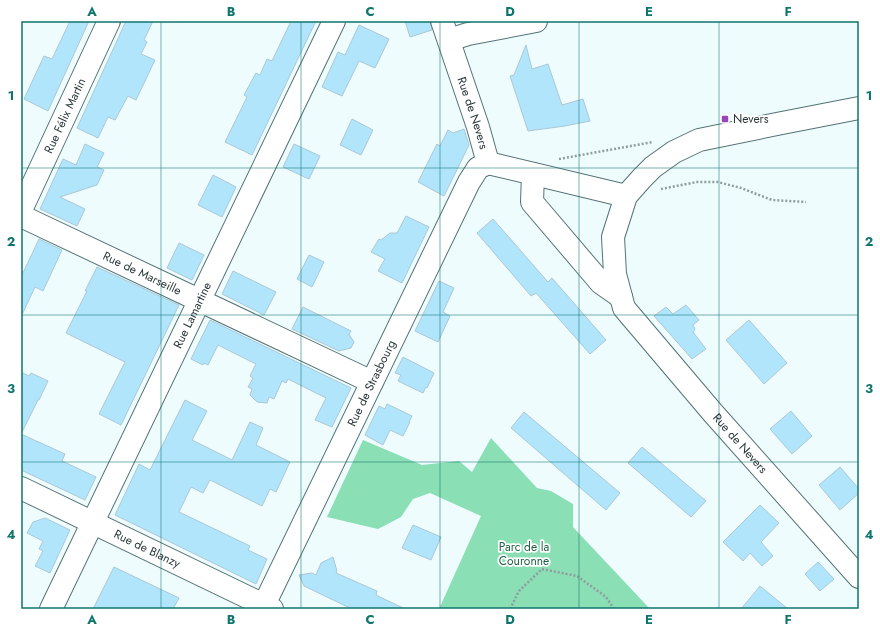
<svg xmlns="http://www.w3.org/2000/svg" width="880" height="630" font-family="Jost,sans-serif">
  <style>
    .green { fill: #8adfb4 }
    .building { fill: #b0e5fc; stroke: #acc8d5 }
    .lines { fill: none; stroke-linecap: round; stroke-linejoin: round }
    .minor-casing { stroke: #547376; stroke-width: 24 }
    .secondary-casing { stroke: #547376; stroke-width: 24 }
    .path { stroke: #909d9f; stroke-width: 2.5; stroke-dasharray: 2 2; stroke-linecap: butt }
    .minor { stroke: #fff; stroke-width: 22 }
    .secondary { stroke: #fff; stroke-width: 22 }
    .grid { fill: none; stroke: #0f766e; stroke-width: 1; stroke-opacity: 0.55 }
    .poi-dot { fill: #9747b7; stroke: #fff; stroke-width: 1.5 }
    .labels { text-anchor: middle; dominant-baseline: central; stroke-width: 3.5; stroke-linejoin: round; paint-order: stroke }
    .street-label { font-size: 12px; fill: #2a3739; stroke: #fff }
    .poi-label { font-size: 12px; fill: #2a3739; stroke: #fff; text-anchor: start }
    .park-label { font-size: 12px; fill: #1f5f43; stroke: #fff }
    .neatline { fill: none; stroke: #0f766e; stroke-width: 1.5 }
    .grid-label { font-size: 13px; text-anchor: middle; font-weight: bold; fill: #0f766e }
  </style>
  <rect width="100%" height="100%" fill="#eefcfd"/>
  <!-- green -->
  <path class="green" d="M491 438 537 488 551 491 573 504V527L650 609H439L481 516 430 493 413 499 401 517 378 529 327 517 363 440 422 465 459 461 472 472Z"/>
  <!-- building -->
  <path class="building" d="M70 21H89L48 111 24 99 44 56 52 59Z
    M126 21H153L144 40 147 42 141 54 155 60 136 100 128 96 115 120 108 117 98 138 77 128Z
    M291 21H316L252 155 225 142 247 97 244 95 256 73 260 75 267 59 272 61Z
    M405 21H430L432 30 410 37Z
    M359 25 389 39 375 68 359 61 342 96 322 87 338 52 345 55Z
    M526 45 532 69 548 64 562 105 583 99 590 121 565 126 528 131 510 76 514 75Z
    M352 119 373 130 361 155 340 145Z
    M464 129 469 145 444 196 418 182 437 144 440 146 448 130 453 133Z
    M85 144 104 153 97 167 104 170 97 185 60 197 85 209 77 226 40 209 63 159 76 165Z
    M294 144 320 156 309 179 283 167Z
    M213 175 236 187 222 217 198 205Z
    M406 216 429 227 402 283 378 271 385 259 371 252 379 239 381 240 390 233H397Z
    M493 219 548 282 552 278 606 340 590 354 536 293 531 296 477 233Z
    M39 239 62 250 43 291 35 287 21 317V277Z
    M179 243 204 255 192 280 167 268Z
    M309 255 324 262 312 287 297 279Z
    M97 267 179 305 121 425 99 414 125 362 66 333 87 291H85Z
    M233 271 276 292 264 315 222 294Z
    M439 281 454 288 443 312 450 316 438 342 415 331Z
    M686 305 699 320 693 325 695 329 693 332 706 349 692 359 654 316 666 307 673 314Z
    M303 307 351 331 349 334 354 342 351 348 339 351 292 329Z
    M210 320 351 388 332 427 315 420 326 398 288 379 286 383 282 381 274 399 269 397 267 403 257 402 250 395 252 389 248 387 253 378 250 376 256 364 218 345 208 365 204 363 203 365 191 359Z
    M749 320 787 363 764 384 726 340Z
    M403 357 434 373 427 388 426 387 423 393 398 381 401 375 395 373Z
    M21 372 29 376 31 373 48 381 39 400H38L21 434Z
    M185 400 207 411 192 440 232 460 250 422 263 428 256 445 290 462 276 492 270 489 262 506 210 480 203 493 191 487 179 512 250 546 248 550 267 559 256 584 115 515 139 464 150 470Z
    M387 404 412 416 409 422H410L403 436 390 430 383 445 365 435 379 406 385 409Z
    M791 411 812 436 792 454 770 429Z
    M524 412 620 493 606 510 511 428Z
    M21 434 65 454 62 461 96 477 85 500 21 470Z
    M642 447 706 501 691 517 628 463Z
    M840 467 859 489V493L840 510 819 485Z
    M760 505 779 523 761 542 773 556 762 566 750 553 743 561 723 542Z
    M45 518 70 530 50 573 35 566 43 551 39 549 43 541 27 533 33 522Z
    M413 525 441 537 431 560 402 548Z
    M333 557 337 571 336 573 377 591 376 595 405 609H352L304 586 299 575 312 573 316 575 321 563Z
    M818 562 834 579 820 591 805 574Z
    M114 567 179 598 173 609H93Z
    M760 586 788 609H741Z"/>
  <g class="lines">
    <!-- minor casing -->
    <g class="minor-casing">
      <g id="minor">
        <path id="s1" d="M442 21 478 127 488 163"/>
        <path d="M449 40 468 34 536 21"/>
        <path d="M488 163 626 196"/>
        <path d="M533 174 532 202 601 283 621 297"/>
        <path id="s2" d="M21 210 109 21"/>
        <path id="s3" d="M21 216 372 382"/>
        <path id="s4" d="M21 488 272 609"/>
        <path id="s5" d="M51 609 334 21"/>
        <path id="s6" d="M262 609 469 182 478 168 488 163"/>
      </g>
    </g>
    <!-- secondary casing -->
    <g class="secondary-casing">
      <g id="secondary">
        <path id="s7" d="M859 108 782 123 699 140 674 152 653 167 642 178 626 196 613 237 615 274 624 308 713 413 859 577"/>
      </g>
    </g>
    <!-- path -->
    <path class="path" d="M559 159 653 142
      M661 189 697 182H718L741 188 772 200 806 202
      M510 609 519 591 542 569 577 576 606 597 614 609"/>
    <!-- minor -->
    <use href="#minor" class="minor"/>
    <!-- secondary -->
    <use href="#secondary" class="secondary"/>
  </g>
  <!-- grid -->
  <path class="grid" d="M161 21V609M301 21V609M440 21V609M579 21V609M719 21V609M21 168H859M21 315H859M21 462H859"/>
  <!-- markers -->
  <rect class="poi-dot" x="721" y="115" width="8" height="8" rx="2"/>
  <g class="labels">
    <!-- street labels -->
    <g class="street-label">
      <text stroke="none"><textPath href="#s1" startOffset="97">Rue de Nevers</textPath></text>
      <text stroke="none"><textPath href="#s2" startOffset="104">Rue Félix Martin</textPath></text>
      <text stroke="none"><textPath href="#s3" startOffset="134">Rue de Marseille</textPath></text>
      <text stroke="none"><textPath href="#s5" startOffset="326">Rue Lamartine</textPath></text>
      <text stroke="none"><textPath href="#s6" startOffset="251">Rue de Strasbourg</textPath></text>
      <text stroke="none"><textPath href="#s7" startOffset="550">Rue de Nevers</textPath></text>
      <text stroke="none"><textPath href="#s4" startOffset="140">Rue de Blanzy</textPath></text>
    </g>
    <!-- poi labels -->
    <g class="poi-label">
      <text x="733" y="119">Nevers</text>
    </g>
    <!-- park labels -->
    <g class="park-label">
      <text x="524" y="547">Parc de la<tspan x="524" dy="14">Couronne</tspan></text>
    </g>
  </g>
  <!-- border -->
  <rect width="880" height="630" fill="none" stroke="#ffffff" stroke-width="44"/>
  <rect x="22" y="22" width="836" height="586" class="neatline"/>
  <g class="grid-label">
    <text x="92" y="16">A</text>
    <text x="231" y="16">B</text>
    <text x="370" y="16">C</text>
    <text x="510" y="16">D</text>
    <text x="649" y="16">E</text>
    <text x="788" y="16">F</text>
    <text x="11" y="100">1</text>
    <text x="869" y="100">1</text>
    <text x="11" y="246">2</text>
    <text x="869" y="246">2</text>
    <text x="11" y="393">3</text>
    <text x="869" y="393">3</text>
    <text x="11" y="539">4</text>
    <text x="869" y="539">4</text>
    <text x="92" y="624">A</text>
    <text x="231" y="624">B</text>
    <text x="370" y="624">C</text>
    <text x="510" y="624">D</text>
    <text x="649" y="624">E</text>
    <text x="788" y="624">F</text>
  </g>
</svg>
